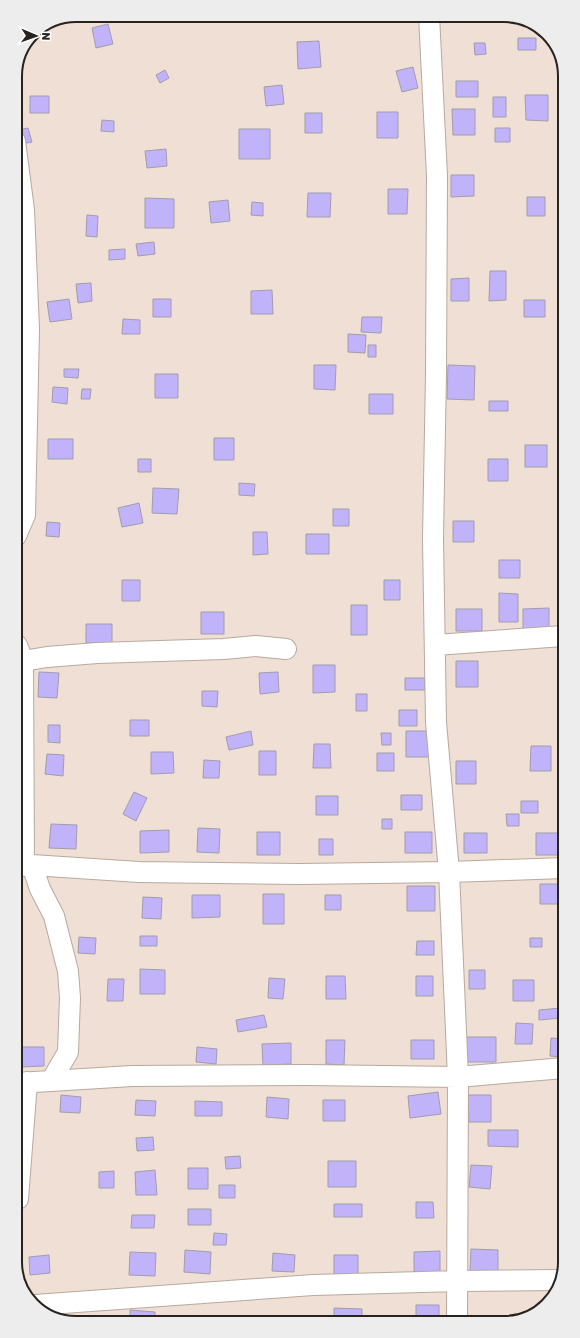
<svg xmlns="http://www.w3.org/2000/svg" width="580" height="1338" font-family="Rubik,sans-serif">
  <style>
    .building { fill: #c1b3fa; stroke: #a09dad }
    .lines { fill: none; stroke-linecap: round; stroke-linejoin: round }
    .minor-casing { stroke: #b8a99e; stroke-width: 22 }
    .minor { stroke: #fff; stroke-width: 20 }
    .rim { fill: none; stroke: #29231f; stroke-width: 2 }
  </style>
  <rect width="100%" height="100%" fill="#efdfd4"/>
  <!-- building -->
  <path class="building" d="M108 24 113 44 96 48 92 28Z
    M518 38H536V50H518Z
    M319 41 321 67 298 69 297 42Z
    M474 43H485L486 54 475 55Z
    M413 67 418 88 402 92 396 71Z
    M165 70 169 78 160 83 156 75Z
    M456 81H478V97H456Z
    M282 85 284 104 266 106 264 87Z
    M525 95H548V121L526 120Z
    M30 96H49V113H30Z
    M493 97H506V117H493Z
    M452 109H475V135H453Z
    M377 112H398V138H377Z
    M305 113H322V133H305Z
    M102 120 114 121V132L101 131Z
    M28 128 32 142 21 144 18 130Z
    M495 128H510V142H495Z
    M239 129H270V159H239Z
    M166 149 167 166 147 168 145 151Z
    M451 175H474V196L451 197Z
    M388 189H408L407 214H388Z
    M308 193H331L330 217H307Z
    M527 197H545V216H527Z
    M145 198 174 199V228H145Z
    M228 200 230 221 211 223 209 202Z
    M252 202 263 203V216L251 215Z
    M87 215 98 216 97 237 86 236Z
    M154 242 155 254 138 256 136 244Z
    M125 249V259L109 260V250Z
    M490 271H506V300L489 301Z
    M469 278V301H451V279Z
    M91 283 92 301 78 303 76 284Z
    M272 290 273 314H251V291Z
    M69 299 72 319 50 322 47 302Z
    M153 299H171V317H153Z
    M524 300H545V317H524Z
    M362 317H382L381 333 361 332Z
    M123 319 140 320V334H122Z
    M348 334 366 335 365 353 348 352Z
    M368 345H376V357H368Z
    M314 365H336L335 390 314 389Z
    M448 365 475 366 474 400 447 399Z
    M64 369H79L78 378 64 377Z
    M155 374H178V398H155Z
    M53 387 68 388 67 404 52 402Z
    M82 389H91L90 399H81Z
    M369 394H393V414H369Z
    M489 401H508V411H489Z
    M214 438H234V460H214Z
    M48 439H73V459H48Z
    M525 445H547V467H525Z
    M138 459H151V472H138Z
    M488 459H508V481H488Z
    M239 483 255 484 254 496 239 495Z
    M153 488 179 489 177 514 152 513Z
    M139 503 143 523 122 527 118 508Z
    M333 509H349V526H333Z
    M453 521H474V542H453Z
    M47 522 60 523 59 537 46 536Z
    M253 532H267L268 554 253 555Z
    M306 534H329V554H306Z
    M499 560H520V578H499Z
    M122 580H140V601H122Z
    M384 580H400V600H384Z
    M499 593 518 594V622H499Z
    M351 605H367V635H351Z
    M549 608V629L523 630V609Z
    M456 609H482V631H456Z
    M201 612H224V634H201Z
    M86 624H112V643H86Z
    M456 661H478V687H456Z
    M313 665H335V692L313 693Z
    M39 672 59 673 57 698 38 697Z
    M278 672 279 692 260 694 259 673Z
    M405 678H425V690H405Z
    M202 691H218L217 707 202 706Z
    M356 694H367V711H356Z
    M399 710H417V726H399Z
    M130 720H149V736H130Z
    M48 725H60V743L48 742Z
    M251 731 253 745 229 750 226 737Z
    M406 731H429V757H406Z
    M381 733H391V745H382Z
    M314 744H330L331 768H313Z
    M531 746H551V771H530Z
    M259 751H276V775H259Z
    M151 752H173L174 773 151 774Z
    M377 753H394V771H377Z
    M47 754 64 755 63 776 45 774Z
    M204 760 220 761 219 778H203Z
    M456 761H476V784H456Z
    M134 792 147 798 136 821 123 814Z
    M401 795H422V810H401Z
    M316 796H338V815H316Z
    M521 801H538V813H521Z
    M506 814H519V826H507Z
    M382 819H392V829H382Z
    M51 824 77 825 76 849 49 848Z
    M198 828 220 829 219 853 197 852Z
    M169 830V852L140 853V831Z
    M257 832H280V855H257Z
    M405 832H432V853H405Z
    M464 833H487V853H464Z
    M536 833H564V855H536Z
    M319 839H333V855H319Z
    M540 884H564V904H540Z
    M407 886H435V911H407Z
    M263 894H284V924H263Z
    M192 895H220V917L192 918Z
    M325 895H341V910H325Z
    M143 897 162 898 161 919 142 918Z
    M140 936H157V946H140Z
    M79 937 96 938 95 954 78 953Z
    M530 938H542V947H530Z
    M417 941H434V955H416Z
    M140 969 165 970V994H140Z
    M469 970H485V989H469Z
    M326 976H345L346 999H326Z
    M416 976H433V996H416Z
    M269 978 285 979 283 999 268 998Z
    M108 979H124L123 1001H107Z
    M513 980H534V1001H513Z
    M561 1008V1018L539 1020V1010Z
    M264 1015 267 1027 238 1032 236 1020Z
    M516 1023 533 1024 532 1044H515Z
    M466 1037H496V1062H466Z
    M551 1038 564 1039V1057L550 1056Z
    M326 1040H345L344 1065 326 1064Z
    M411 1040H434V1059H411Z
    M291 1043V1064L263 1065 262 1044Z
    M21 1047H44V1066L21 1067Z
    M197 1047 217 1049 216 1064 196 1062Z
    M438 1092 441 1114 410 1118 408 1096Z
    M61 1095 81 1097 80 1113 60 1112Z
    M468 1095H491V1122H469Z
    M267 1097 289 1099 288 1119 266 1117Z
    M136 1100 156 1101 155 1116 135 1115Z
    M323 1100H345V1121H323Z
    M195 1101 222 1102V1116H195Z
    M488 1130H518V1147L488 1146Z
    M153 1137 154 1150 137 1151 136 1138Z
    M240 1156 241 1168 226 1169 225 1157Z
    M565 1158V1179H561L559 1159Z
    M328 1161H356V1187H328Z
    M471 1165 492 1166 490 1189 469 1187Z
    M188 1168H208V1189H188Z
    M155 1170 157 1195H136L135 1172Z
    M114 1171V1188H99V1172Z
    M219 1185H235V1198H219Z
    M416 1202H433L434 1218H416Z
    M334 1204H362V1217H334Z
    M188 1209H211V1225H188Z
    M132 1215H155L154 1228H131Z
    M214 1233 227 1234 226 1245H213Z
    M471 1249 498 1250V1271H470Z
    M563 1249H565V1263L562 1270Z
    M185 1250 211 1252 210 1274 184 1272Z
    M440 1251V1272H414V1252Z
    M130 1252 156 1253 155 1276 129 1275Z
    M273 1253 295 1255 294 1272 272 1271Z
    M49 1255 50 1273 30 1275 29 1257Z
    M334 1255H358V1275H334Z
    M416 1305H439V1320H416Z
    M334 1308 362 1309V1321H334Z
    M130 1310 155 1312V1322H130Z"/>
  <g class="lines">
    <!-- minor casing -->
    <g class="minor-casing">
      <path id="minor" d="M429 15 437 176 436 373 433 539 436 722 449 872 458 1077 457 1320
        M15 141 24 210 29 329 25 515 16 536
        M17 645 23 661 24 865
        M435 645 563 636
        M17 661H23L47 657 97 653 224 649 256 646 286 649
        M32 865 40 889 54 916 68 971 70 998 68 1052 51 1081
        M17 866 32 865 139 872 300 874 449 872 564 868
        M18 1083 132 1076 308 1075 458 1077 564 1068
        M18 1199 27 1082
        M35 1305 313 1285 458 1281 559 1280"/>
    </g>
    <!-- minor -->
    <use href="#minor" class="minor"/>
  </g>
  <!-- crop -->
  <path d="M0 0H580V1338H0ZM76 22H504A54 54 0 0 1 558 76V1262A54 54 0 0 1 504 1316H76A54 54 0 0 1 22 1262V76A54 54 0 0 1 76 22Z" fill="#eeeded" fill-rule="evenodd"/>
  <path class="rim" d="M76 22H504A54 54 0 0 1 558 76V1262A54 54 0 0 1 504 1316H76A54 54 0 0 1 22 1262V76A54 54 0 0 1 76 22Z"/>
  <!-- north arrow -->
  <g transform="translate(36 36) rotate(92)" stroke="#ffffff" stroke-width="3" paint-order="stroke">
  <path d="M0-3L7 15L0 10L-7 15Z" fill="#29231f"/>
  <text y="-6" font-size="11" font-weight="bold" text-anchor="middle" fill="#29231f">N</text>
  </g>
</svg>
